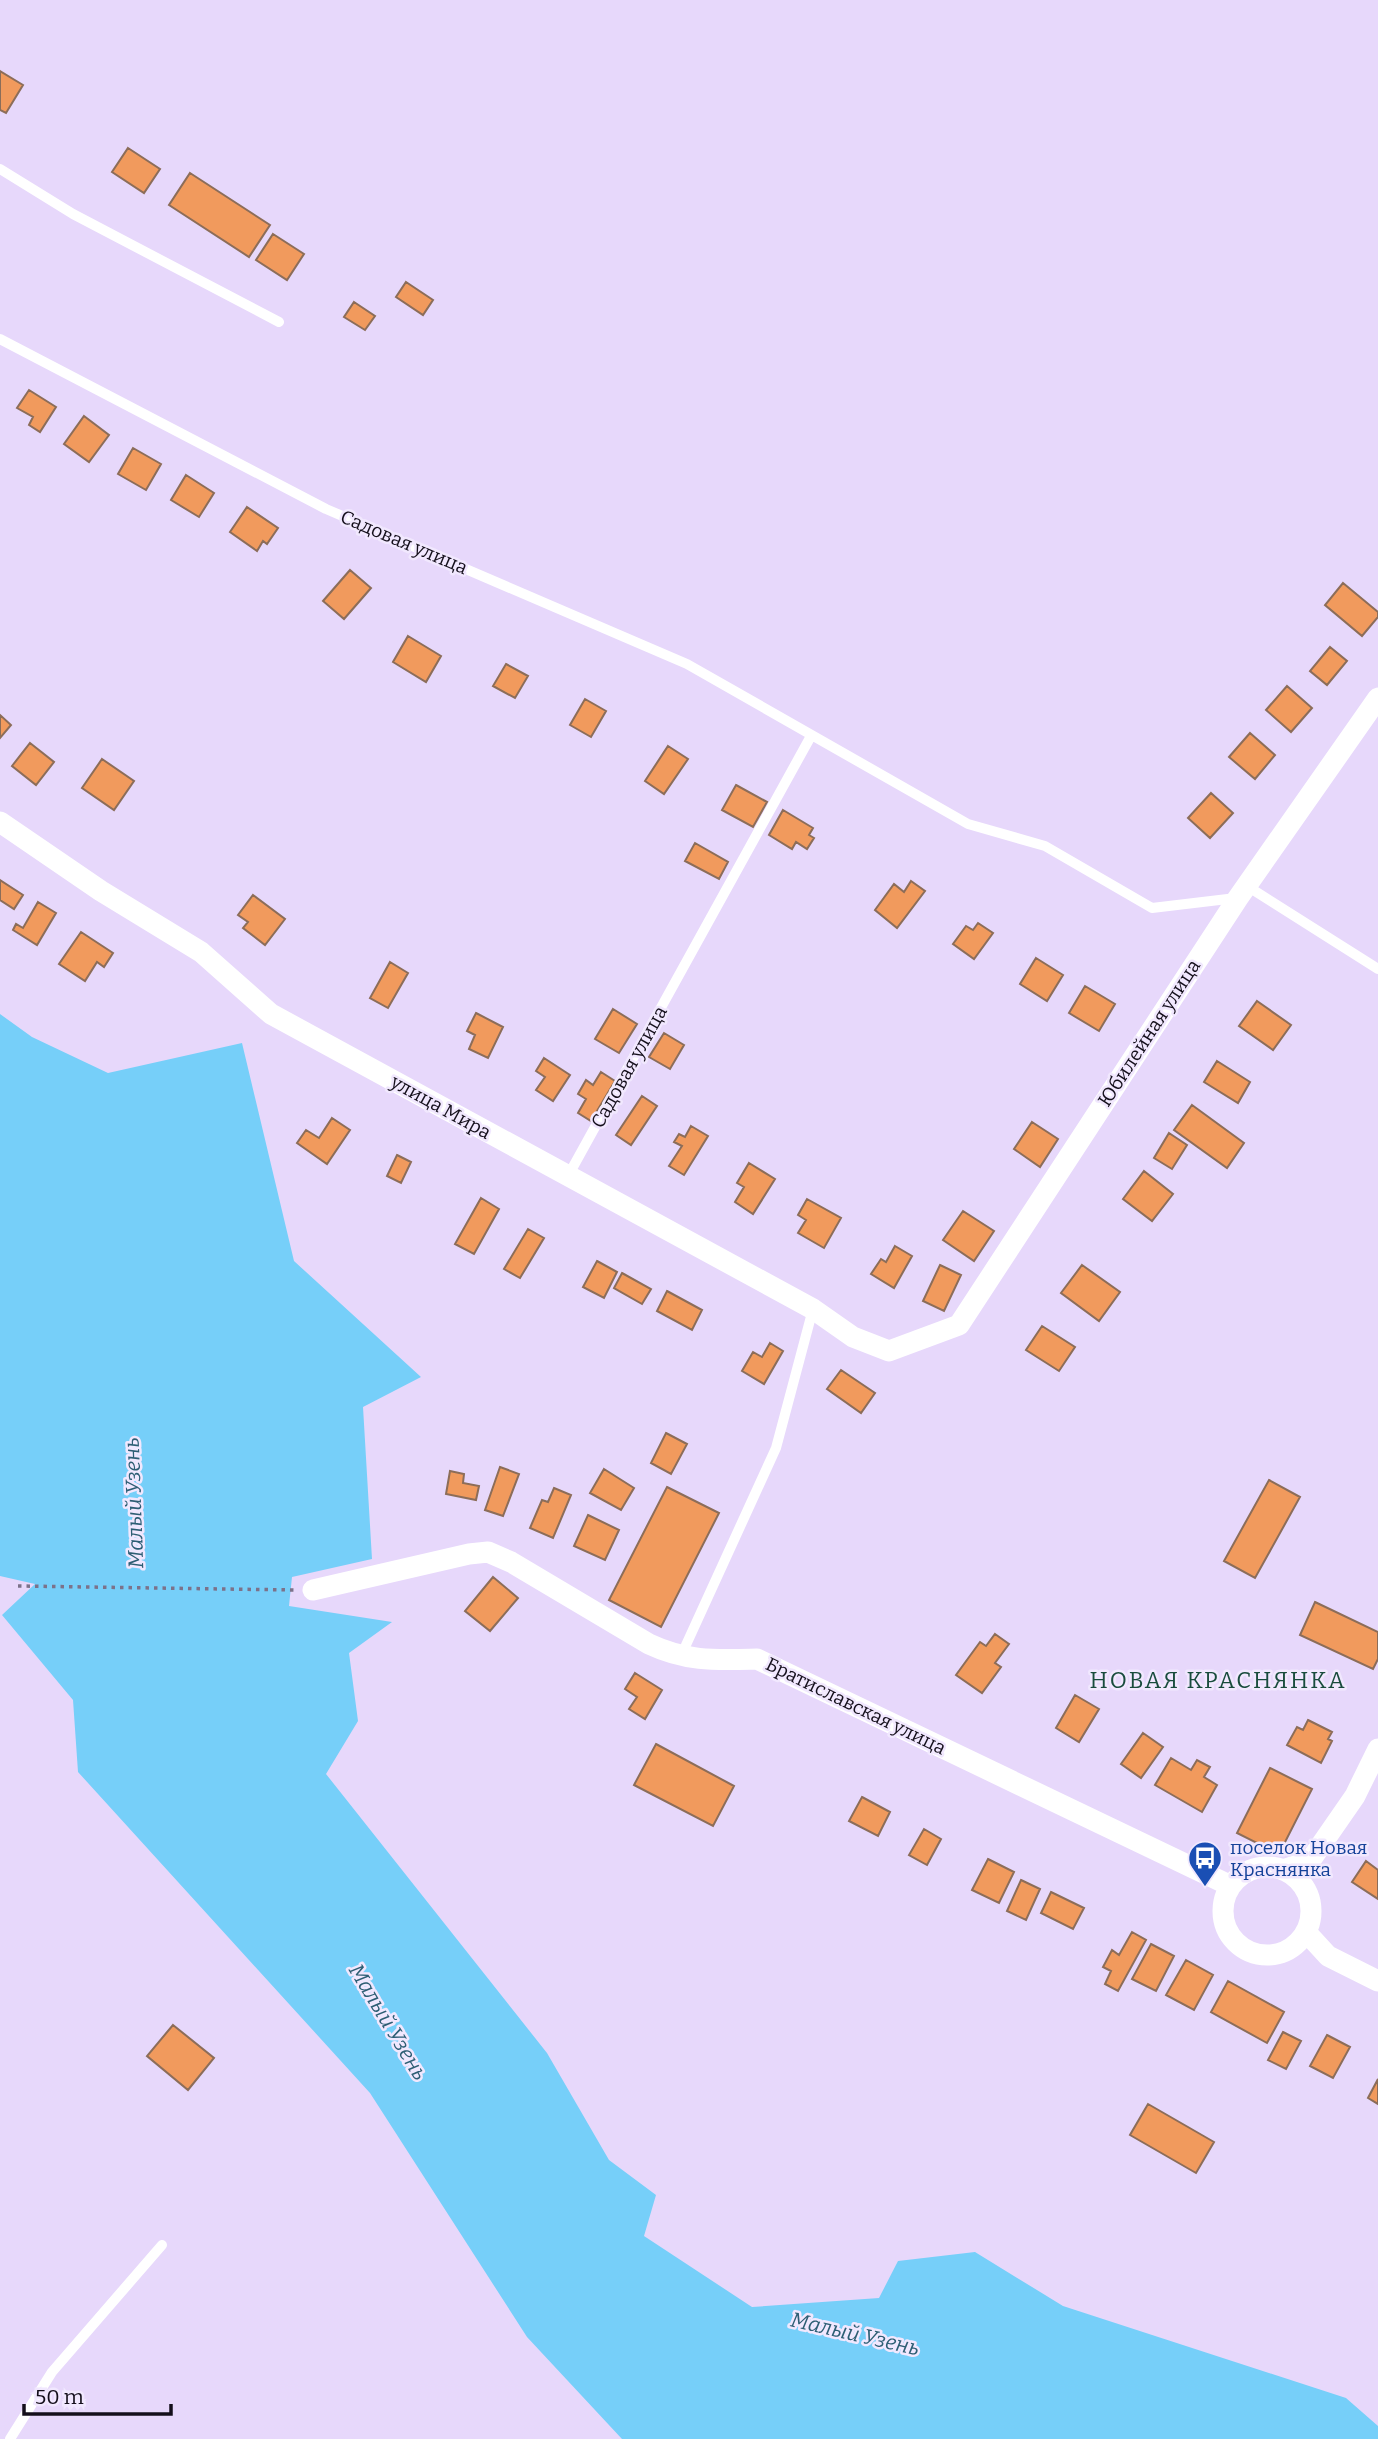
<svg xmlns="http://www.w3.org/2000/svg" width="1378" height="2439" font-family="Bitter,serif">
  <style>
    .water { fill: #76cff9 }
    .building { fill: #f19a5d; stroke: #8c6d59; stroke-width: 2 }
    .lines { fill: none; stroke-linecap: round; stroke-linejoin: round }
    .path { stroke: #7c728a; stroke-width: 3.5; stroke-dasharray: 3.5 5; stroke-linecap: butt }
    .lane { stroke: #fff; stroke-width: 10 }
    .street { stroke: #fff; stroke-width: 21 }
    .labels { text-anchor: middle; dominant-baseline: central; stroke-width: 5; stroke-linejoin: round; paint-order: stroke }
    .street-label { font-size: 19px; fill: #140f1b; stroke: #f1e8fe }
    .transit-label { font-size: 19px; fill: #164399; stroke: #f1e8fe; text-anchor: start }
    .water-label { font-size: 21px; font-style: italic; fill: #2d5e74; stroke: #f1e8fe }
    .quarter-label { font-size: 23px; letter-spacing: 2px; fill: #194c3d; stroke: #f1e8fe }
  </style>
  <rect width="100%" height="100%" fill="#e7d8fb"/>
  <!-- water -->
  <path class="water" d="M0 1014 32 1037 108 1073 242 1043 294 1261 421 1377 363 1407 372 1559 292 1577 289 1606 392 1622 349 1653 358 1721 326 1774 547 2053 609 2160 656 2195 644 2236 752 2307 879 2298 898 2261 975 2252 1063 2306 1346 2398 1378 2426V2439H622L527 2337 370 2093 78 1772 73 1700 2 1615 35 1584 0 1576Z"/>
  <!-- building -->
  <path class="building" d="M0 71 23 85 6 113 0 110Z
    M128 148 160 169 144 193 112 172Z
    M190 173 270 225 249 257 169 205Z
    M273 234 304 254 287 280 256 260Z
    M406 282 433 300 423 315 396 297Z
    M354 302 375 316 365 330 344 317Z
    M29 390 56 407 40 432 29 425 33 417 17 408Z
    M84 416 109 435 89 462 64 444Z
    M133 448 161 464 146 490 118 474Z
    M186 475 214 493 199 517 171 500Z
    M247 507 278 528 267 544 263 541 257 551 230 532Z
    M350 570 371 588 344 619 323 601Z
    M1343 583 1378 612V617L1362 636 1325 605Z
    M408 636 441 656 426 682 393 662Z
    M1330 647 1347 661 1327 685 1310 671Z
    M506 664 528 676 515 698 493 686Z
    M1287 686 1312 708 1291 732 1266 710Z
    M585 699 606 711 591 737 570 725Z
    M0 715 11 725 0 738Z
    M1250 733 1275 755 1255 779 1229 757Z
    M30 743 54 762 36 785 12 766Z
    M668 746 688 759 664 794 645 781Z
    M102 759 134 781 114 810 82 788Z
    M736 785 767 802 753 827 722 810Z
    M1211 793 1233 813 1210 838 1188 818Z
    M783 810 813 828 809 835 814 838 807 849 796 842 792 849 769 835Z
    M695 843 728 862 719 879 685 861Z
    M0 880 23 895 14 909 0 900Z
    M911 881 925 891 897 928 875 910 894 884 904 892Z
    M253 895 285 919 265 945 243 928 248 922 238 915Z
    M38 902 56 913 37 945 13 930 16 924 23 928Z
    M978 923 993 933 974 959 953 944 966 926 973 930Z
    M81 932 113 953 104 967 97 962 85 981 59 964Z
    M1036 958 1063 975 1047 1001 1020 984Z
    M390 962 408 973 388 1008 370 998Z
    M1085 986 1115 1004 1099 1031 1069 1013Z
    M1257 1001 1291 1025 1273 1050 1239 1026Z
    M613 1009 637 1024 619 1053 595 1039Z
    M476 1013 503 1027 488 1058 469 1049 475 1035 467 1031Z
    M664 1033 684 1045 670 1069 649 1057Z
    M544 1058 570 1075 553 1101 536 1090 545 1077 536 1071Z
    M1217 1061 1250 1082 1238 1103 1204 1082Z
    M601 1072 615 1081 591 1121 578 1113 586 1099 578 1094 586 1080 593 1085Z
    M642 1096 657 1106 631 1145 616 1135Z
    M1192 1105 1244 1143 1227 1168 1174 1130Z
    M332 1118 350 1130 327 1164 297 1143 306 1130 319 1138Z
    M1032 1122 1058 1139 1040 1167 1014 1149Z
    M691 1126 708 1136 684 1175 669 1166 682 1146 674 1142 679 1134 685 1137Z
    M1169 1133 1187 1145 1172 1169 1154 1158Z
    M397 1155 411 1162 401 1183 387 1176Z
    M749 1163 775 1179 753 1214 735 1202 744 1187 737 1183Z
    M1144 1171 1173 1194 1152 1221 1123 1199Z
    M481 1198 499 1209 474 1254 455 1244Z
    M807 1199 841 1218 824 1248 798 1233 806 1220 798 1215Z
    M963 1211 994 1231 974 1261 943 1240Z
    M528 1229 544 1238 520 1278 504 1269Z
    M895 1246 912 1256 894 1288 871 1274 881 1259 886 1262Z
    M597 1261 617 1272 604 1298 583 1287Z
    M940 1265 961 1275 944 1311 923 1301Z
    M1082 1265 1120 1292 1099 1321 1061 1293Z
    M622 1273 651 1289 642 1304 614 1288Z
    M667 1291 702 1310 692 1330 657 1311Z
    M1042 1326 1075 1347 1059 1371 1026 1350Z
    M770 1343 783 1351 764 1384 742 1371 753 1352 762 1357Z
    M841 1370 875 1393 861 1413 827 1389Z
    M666 1433 687 1444 671 1474 651 1463Z
    M500 1467 519 1474 503 1516 485 1510Z
    M604 1469 634 1488 621 1510 590 1493Z
    M450 1471 464 1474 463 1483 479 1486 476 1500 446 1494Z
    M1269 1480 1300 1497 1255 1578 1224 1561Z
    M667 1487 719 1513 661 1627 609 1600Z
    M554 1488 571 1495 553 1538 530 1528 542 1500 548 1502Z
    M588 1515 619 1530 605 1560 574 1546Z
    M493 1577 518 1598 490 1631 465 1611Z
    M1315 1602 1378 1632V1659L1373 1669 1300 1635Z
    M995 1634 1009 1644 995 1663 1001 1667 982 1693 956 1675 980 1642 986 1646Z
    M635 1673 662 1690 645 1719 629 1709 637 1697 625 1689Z
    M1075 1695 1099 1709 1079 1742 1056 1728Z
    M1308 1720 1332 1732 1328 1739 1332 1741 1321 1763 1287 1745 1297 1727 1303 1730Z
    M1143 1733 1163 1747 1141 1778 1121 1764Z
    M656 1744 734 1786 713 1826 634 1785Z
    M1171 1758 1191 1770 1197 1760 1210 1767 1204 1777 1217 1785 1202 1812 1155 1785Z
    M1270 1768 1312 1789 1279 1854 1237 1833Z
    M862 1797 890 1812 878 1836 849 1821Z
    M924 1829 941 1839 927 1865 909 1855Z
    M988 1859 1014 1872 999 1903 972 1890Z
    M1366 1861 1378 1870V1899L1352 1882Z
    M1021 1880 1040 1889 1026 1920 1007 1911Z
    M1051 1892 1084 1908 1073 1929 1041 1913Z
    M1132 1932 1146 1940 1118 1991 1105 1984 1111 1971 1103 1967 1112 1950 1119 1955Z
    M1151 1944 1174 1956 1156 1991 1132 1979Z
    M1186 1960 1213 1975 1194 2010 1166 1995Z
    M1228 1981 1284 2012 1267 2043 1211 2012Z
    M173 2025 214 2058 188 2090 147 2056Z
    M1283 2032 1301 2041 1286 2069 1268 2060Z
    M1327 2035 1350 2047 1333 2078 1310 2066Z
    M1378 2079V2104L1368 2098Z
    M1148 2104 1214 2142 1196 2173 1130 2135Z"/>
  <g class="lines">
    <!-- path -->
    <path class="path" d="M18 1586 294 1590"/>
    <!-- lane -->
    <path class="lane" d="M0 169 73 214 279 322
      M0 339 326 509 687 664 968 824 1045 846 1152 908 1236 898
      M1247 886 1378 969
      M568 1176 811 736
      M686 1645 776 1448 813 1309
      M10 2439 52 2372 162 2245"/>
    <!-- street -->
    <path class="street" d="M0 822 101 891 201 952 271 1014 813 1309 853 1337 889 1351 959 1325 1238 898 1378 698
      M313 1590 469 1554 488 1552 511 1562 649 1644C687 1662 717 1660 757 1659L1231 1886
      M1223 1911a44 44 0 1 1 88 0a44 44 0 1 1-88 0Z
      M1283 1870 1310 1861 1355 1796 1378 1749
      M1306 1932 1328 1956 1378 1981"/>
  </g>
  <!-- icons -->
  <defs>
    <g id="bus-pin" transform="scale(1.75)"><path d="M0 17L-7.5 6A9.5 9.5 0 1 1 7.5 6Z" fill="#1a4fb4" stroke="#f1e8fe"/><path d="M-5-6H5V4H4V6H2V4H-2V6H-4V4H-5ZM-3.5-4V0h7V-4ZM-3.5 1.2v1.5H-2V1.2ZM2 1.2v1.5H3.5V1.2Z" fill="#fff"/></g>
  </defs>
  <g fill-rule="evenodd">
    <use href="#bus-pin" x="1205" y="1858"/>
  </g>
  <g class="labels">
    <!-- street labels -->
    <g class="street-label">
      <text transform="translate(404 542) rotate(23)">Садовая улица</text>
      <text transform="translate(1149 1033) rotate(-57)">Юбилейная улица</text>
      <text transform="translate(629 1067) rotate(-61)">Садовая улица</text>
      <text transform="translate(441 1107) rotate(29)">улица Мира</text>
      <text transform="translate(856 1706) rotate(26)">Братиславская улица</text>
    </g>
    <!-- transit labels -->
    <g class="transit-label">
      <text x="1230" y="1847">поселок Новая<tspan x="1230" dy="22">Краснянка</tspan></text>
    </g>
    <!-- water labels -->
    <g class="water-label">
      <text transform="translate(134 1503) rotate(-92)">Малый Узень</text>
      <text transform="translate(388 2022) rotate(59)">Малый Узень</text>
      <text transform="translate(855 2334) rotate(13)">Малый Узень</text>
    </g>
    <!-- quarter labels -->
    <g class="quarter-label">
      <text x="1218" y="1680">НОВАЯ КРАСНЯНКА</text>
    </g>
  </g>
  <!-- scale -->
  <path d="M24 2404v10h147v-10" fill="none" stroke="#140f1b" stroke-width="3.5"/>
  <text x="35" y="2404" font-size="21" fill="#140f1b" stroke="#f1e8fe" stroke-width="5" paint-order="stroke">50 m</text>
</svg>
